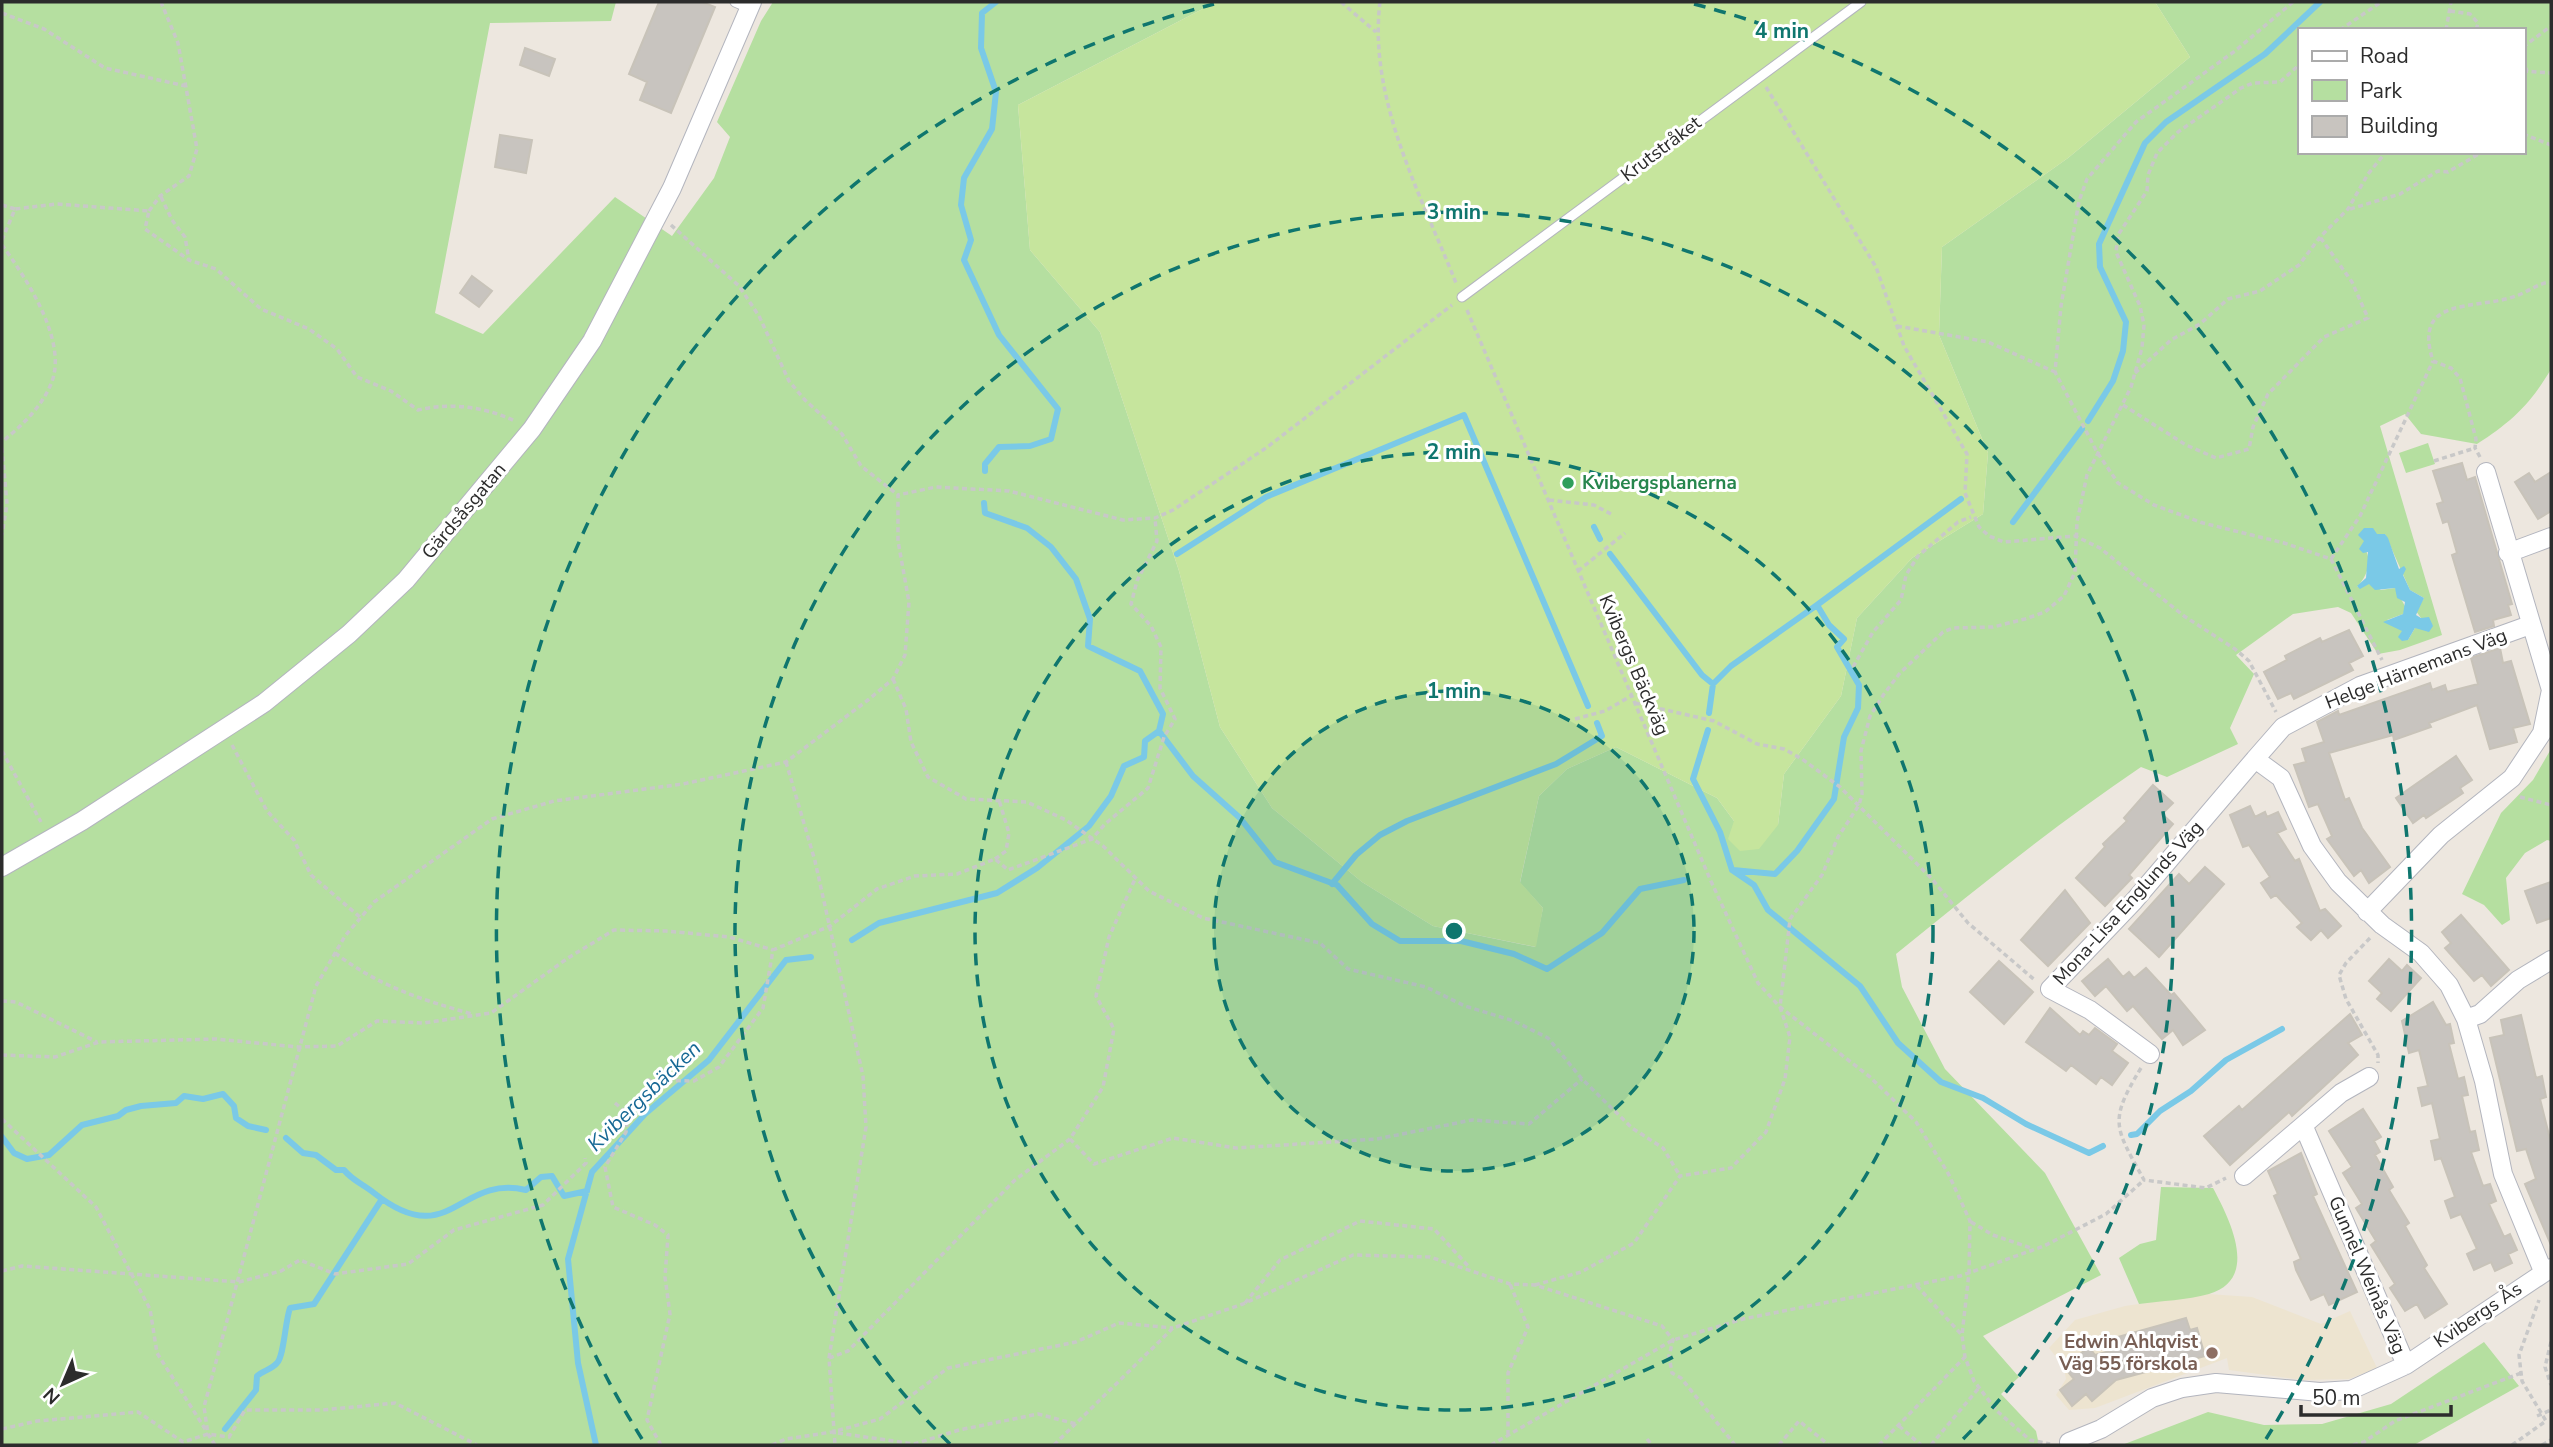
<svg xmlns="http://www.w3.org/2000/svg" width="2553" height="1447" font-family="'Nunito Sans',sans-serif">
  <style>
    .education { fill: #ede4d0 }
    .green { fill: #b5dfa0; fill-rule: evenodd }
    .pitch { fill: #c6e59d }
    .water { fill: #7ac9e7 }
    .lines { fill: none; stroke-linecap: round; stroke-linejoin: round }
    .stream { stroke: #7ac9e7; stroke-width: 6 }
    .building { fill: #c8c4bf; stroke: #c8c3b9; stroke-width: 2 }
    .service-casing { stroke: #b3b5be; stroke-width: 11 }
    .minor-casing { stroke: #b3b5be; stroke-width: 20 }
    .path { stroke: #c8c8c8; stroke-width: 3.5; stroke-dasharray: 5 3.5; stroke-linecap: butt }
    .service { stroke: #fff; stroke-width: 9 }
    .minor { stroke: #fff; stroke-width: 18 }
    .ring { fill: none; stroke: #0f766e; stroke-width: 3.5; stroke-dasharray: 12 9 }
    .leisure-dot { fill: #2e9e5b; stroke: #fff; stroke-width: 2.5 }
    .education-dot { fill: #8d6e63; stroke: #fff; stroke-width: 2.5 }
    .labels { text-anchor: middle; dominant-baseline: central; stroke-width: 6; stroke-linejoin: round; paint-order: stroke }
    .street-label { font-size: 19px; fill: #2c2c2c; stroke: #fff }
    .leisure-label { font-size: 19px; font-weight: bold; fill: #27864d; stroke: #fff; text-anchor: start }
    .education-label { font-size: 19px; font-weight: bold; fill: #785e54; stroke: #fff; text-anchor: end }
    .water-label { font-size: 21px; font-style: italic; fill: #176995; stroke: #fff }
    .centre { fill: #0f766e; stroke: #fff; stroke-width: 3.5 }
    .ring-label { font-size: 21px; text-anchor: middle; font-weight: bold; fill: #0f766e; stroke: #fff; stroke-width: 6; stroke-linejoin: round; paint-order: stroke }
  </style>
  <rect width="100%" height="100%" fill="#ede7df"/>
  <!-- education -->
  <path class="education" d="M2208 1294 2252 1297 2321 1324 2350 1311 2377 1368 2349 1379 2303 1380 2229 1370 2227 1358 2095 1408 2069 1410 2056 1395 2066 1379 2064 1367 2049 1348 2075 1320 2125 1306Z"/>
  <!-- green -->
  <path class="green" d="M2 2H616L611 21 490 23 435 313 483 334 615 197 672 236 714 178 730 137 717 122 761 21 773 2H1216L1018 105 1030 250 1100 332 1179 571 1220 727 1272 808 1362 882 1433 926 1535 947 1543 908 1520 883 1539 796 1567 769 1616 747 1717 798 1734 821 1778 825 1784 774 1841 696 1857 618 1912 558 1983 514 1988 453 1939 335 1942 247 2068 158 2190 57 2155 2H2551V369C2530 405 2511 422 2477 444L2421 434 2405 414 2380 426 2442 635 2400 650 2378 654 2351 613 2338 607 2293 614 2236 655 2254 674 2230 728 2238 744 2167 777 2141 767C2055 825 1976 889 1896 954L1902 987 1945 1069 2045 1173 2101 1275 1983 1336 2019 1377 2001 1394 2036 1431 2039 1445H2ZM2299 30H2523V152H2299ZM2377 534H2385L2410 590 2424 598 2416 611 2421 618 2420 628H2415L2408 640 2403 631 2387 620 2403 614 2406 608 2395 588 2381 590 2369 583 2357 587C2368 575 2374 558 2362 545Z
    M2428 443 2435 464 2406 473 2399 453Z
    M2551 749V841L2547 840 2525 853 2506 878 2510 920 2502 925 2484 905 2462 894 2501 813 2533 780Z
    M2161 1187 2213 1188C2230 1220 2260 1279 2209 1294 2187 1300 2161 1301 2139 1304L2119 1258 2140 1244 2156 1240Z
    M2484 1342 2519 1386 2414 1445H2122L2208 1412 2264 1425 2322 1424 2391 1404Z"/>
  <!-- pitch -->
  <path class="pitch" d="M1216 2H2155L2190 57 2068 158 1942 247 1939 335 1988 453 1983 514 1912 558 1857 618 1841 696 1784 774 1778 825 1759 849 1740 851 1728 839 1734 821 1717 798 1616 747 1567 769 1539 796 1520 882 1543 908 1536 947 1433 926 1362 882 1272 808 1220 727 1179 571 1100 332 1030 250 1018 105Z"/>
  <!-- water -->
  <path class="water" d="M2364 528H2373L2377 534H2385L2388 538 2399 569 2404 566 2406 569 2403 575 2410 590 2424 598 2416 615 2421 618 2429 617 2433 626 2429 632 2415 628 2408 640 2402 641 2398 637 2402 631 2383 622 2403 614 2405 602 2397 598 2395 588 2375 590 2369 584 2360 589 2357 586 2366 578 2368 552 2363 553 2359 549 2364 541 2358 535Z"/>
  <g class="lines">
    <!-- stream -->
    <path class="stream" d="M2088 421 2113 381 2123 351 2126 322 2100 267 2099 244 2145 143 2166 122 2265 54 2320 2
      M985 471V464L999 447 1030 446 1051 439 1058 409 999 335 964 260 971 240 961 205 964 178 992 129 996 92 981 48 982 13 996 2
      M2013 522 2082 429
      M1594 527 1600 539
      M1177 554 1266 497 1464 415 1588 706
      M1610 554 1702 675 1713 684
      M1709 713 1713 684 1731 666 1817 605
      M1708 730 1693 779 1720 832 1732 870 1754 885 1768 910 1860 986 1898 1043 1941 1082 1983 1098 2026 1124 2089 1153 2103 1146
      M1159 731 1193 776 1240 818 1275 862 1337 885 1372 924 1400 941H1461L1514 954 1547 969 1602 933 1640 889 1684 880
      M1733 870 1775 874 1797 851 1834 799 1844 737 1858 708 1859 685 1837 647 1844 639 1829 625 1817 605 1961 499
      M1332 884 1356 855 1380 835 1407 821 1556 764 1602 736 1597 723
      M852 940 879 923 997 893 1037 868 1089 826 1111 796 1124 766 1144 757 1145 741 1159 731 1163 714 1140 671 1088 646 1090 619 1076 579 1051 547 1027 528 985 513 984 503
      M2131 1135 2137 1134 2160 1111 2191 1091 2226 1060 2282 1029
      M2 1137 14 1153 27 1159 49 1155 82 1125 118 1116 126 1110 141 1106 176 1103 184 1096 203 1099 223 1094 234 1106 236 1118 248 1126 266 1130
      M286 1138 303 1153 316 1155 336 1170H344C353 1181 363 1184 374 1193 450 1253 458 1174 526 1190L541 1177 552 1176 564 1196 587 1191
      M225 1429 256 1390 257 1376C263 1371 272 1369 277 1363 284 1356 285 1322 290 1308L314 1304 382 1199
      M596 1445 578 1363 568 1259 592 1172 645 1114 709 1060 786 960 811 957"/>
  </g>
  <!-- building -->
  <path class="building" d="M659 2H702L715 7 671 113 640 100 647 82 629 74Z
    M525 48 555 59 549 76 520 65Z
    M500 135 532 140 526 173 495 167Z
    M472 276 492 291 479 307 460 293Z
    M2462 463 2467 480 2475 477 2512 604 2508 605 2511 615 2493 620 2494 626 2475 632 2452 555 2457 553 2448 521 2443 523 2437 504 2443 502 2433 471Z
    M2551 472V511L2538 519 2515 482 2529 473 2535 482Z
    M2349 630 2363 656 2349 663 2353 670 2294 699 2291 693 2278 699 2264 672 2287 660 2285 656 2320 638 2322 642Z
    M2500 648 2503 663 2511 661 2530 724 2513 728 2517 742 2490 749 2477 705 2429 723 2431 727 2394 740 2393 735 2329 753 2345 800 2349 798 2362 828 2390 867 2369 883 2361 870 2354 876 2327 839 2332 836 2318 804 2309 807 2294 765 2306 762 2302 749 2324 742 2317 722 2338 711 2339 715 2430 683 2432 690 2445 685 2447 692 2478 684 2471 658Z
    M2456 756 2472 780 2460 788 2463 793 2426 818 2424 815 2413 823 2396 798Z
    M2153 785 2173 803 2162 814 2173 824 2129 875 2132 878 2105 906 2076 878 2105 847 2103 844 2127 821 2124 818Z
    M2250 806 2255 817 2265 812 2267 817 2278 812 2286 829 2277 833 2295 861 2299 859 2320 911 2325 909 2341 926 2328 938 2321 930 2311 940 2297 927 2302 923 2276 895 2271 898 2261 883 2270 877 2249 845 2243 847 2230 815Z
    M2205 867 2224 884 2159 957 2129 929 2179 874 2189 884Z
    M2551 882V918L2537 923 2525 891Z
    M2065 890 2090 923 2048 966 2021 940Z
    M2461 915 2509 970 2491 986 2482 975 2474 981 2445 948 2451 943 2442 932Z
    M2108 959 2123 977 2129 972 2134 978 2146 968 2171 995 2174 993 2205 1030 2183 1045 2173 1030 2162 1039 2133 1006 2127 1011 2106 986 2095 996 2082 981Z
    M2389 959 2402 971 2407 965 2421 978 2391 1011 2377 999 2382 993 2369 981Z
    M1999 961 2033 992 2004 1024 1970 992Z
    M2433 1002 2446 1025 2450 1024 2454 1043 2449 1044 2458 1079 2464 1077 2468 1095 2462 1096 2470 1132 2475 1131 2479 1150 2471 1152 2483 1186 2490 1184 2496 1201 2489 1204 2504 1237 2510 1234 2517 1250 2508 1254 2512 1263 2495 1271 2491 1262 2474 1270 2467 1254 2477 1249 2461 1214 2451 1218 2445 1201 2455 1197 2441 1158 2435 1160 2431 1141 2440 1139 2432 1103 2422 1106 2418 1088 2428 1086 2419 1050 2409 1053 2402 1021Z
    M2050 1008 2080 1035 2083 1031 2089 1035 2095 1028 2117 1044 2112 1051 2128 1063 2112 1085 2101 1077 2096 1084 2071 1065 2066 1071 2026 1042Z
    M2350 1014 2362 1035 2348 1043 2358 1055 2292 1116 2289 1112 2230 1165 2204 1136 2239 1106 2242 1110Z
    M2521 1015 2536 1078 2542 1076 2546 1097 2540 1099 2551 1143V1245L2525 1184 2536 1179 2526 1149 2517 1151 2490 1038 2504 1035 2501 1020Z
    M2363 1109 2381 1137 2374 1141 2380 1152 2375 1155 2393 1187 2389 1190 2409 1223 2405 1226 2427 1265 2424 1268 2447 1304 2425 1318 2417 1304 2405 1311 2390 1288 2395 1284 2371 1245 2376 1241 2356 1208 2362 1204 2343 1173 2352 1167 2329 1131Z
    M2301 1153 2317 1194 2313 1196 2357 1292 2329 1305 2324 1294 2311 1300 2296 1270 2294 1262 2301 1259 2274 1196 2278 1194 2268 1171Z
    M2186 1318 2190 1330 2197 1328 2205 1356 2116 1380 2092 1401 2086 1394 2072 1406 2060 1390 2074 1379 2064 1367 2089 1347 2095 1355 2121 1348 2118 1337Z"/>
  <g class="lines">
    <!-- service casing -->
    <g class="service-casing">
      <path id="service" d="M735 2 749 8
        M1462 297 1861 2"/>
    </g>
    <!-- minor casing -->
    <g class="minor-casing">
      <path id="minor" d="M2486 472 2551 690
        M2508 553 2551 537
        M2530 625 2360 686 2283 727 2255 759 2281 778 2312 846 2338 882 2382 925 2421 953 2449 985 2466 1019 2484 1081 2503 1174 2543 1271
        M2 867 82 821 264 703 349 634 406 580 532 429 592 341 672 188 752 2
        M2367 912 2441 835 2512 778 2542 733 2551 690
        M2466 1019 2480 1014 2518 980 2551 960
        M2150 1054 2090 1010 2050 989 2134 901 2255 759
        M2244 1176 2341 1093 2369 1077
        M2406 1365 2551 1268
        M2069 1442 2101 1429 2152 1398 2182 1388 2216 1383 2320 1392 2351 1390 2406 1365 2304 1127"/>
    </g>
    <!-- path -->
    <path class="path" d="M1341 2 1376 32
      M1380 2C1368 99 1421 195 1456 283
      M2293 2 2235 51 2136 122 2087 179 2079 201 2061 306 2055 372 2097 452 2118 483 2154 505 2203 523 2284 543 2331 559 2360 516 2433 361
      M2450 11 2470 14 2478 23 2476 30
      M2 13 44 29 105 68 186 86
      M2340 30 2381 2
      M2446 30 2451 2
      M2523 47 2551 26
      M2523 60 2527 71
      M2523 71 2551 73
      M1766 87 1876 267 1904 346 1967 454 1965 493 1979 527 1989 536 2004 542 2075 536 2100 548 2184 616 2235 649 2249 661 2276 712
      M2523 134 2551 145
      M161 197 172 220 185 237 189 260
      M2 205 15 209
      M2350 209 2400 194 2438 171 2448 172 2482 152
      M149 211 160 196 189 176 197 149 178 43 161 2
      M671 225 739 286 759 316 789 381 804 399 842 434 861 466 898 495
      M2 240 15 209 57 204 149 211 145 229 189 260 216 269 261 309 309 329 337 349 357 377 391 391 418 410C451 402 485 407 515 421
      M2 245C26 278 69 342 51 384 41 408 21 426 2 442
      M1467 310 1710 879 1758 983 1780 1007 1870 1077 1916 1122 1948 1173 1970 1221 1969 1273 1962 1335 1965 1357 1974 1381 1997 1411 2030 1440 2050 1444
      M1897 326 1988 342 2055 372
      M2135 373 2171 340 2200 324 2228 299 2260 291 2299 265 2320 237 2348 209 2368 174 2386 152
      M2123 405 2186 445 2216 458 2249 449 2253 427 2268 394 2324 337 2368 318 2352 282 2320 237
      M2 448 7 504 2 535
      M2480 457 2475 448 2476 439 2460 378 2451 368 2433 361C2412 295 2474 311 2516 296 2528 292 2538 283 2551 282
      M2434 461 2475 448
      M1549 500 1594 505 1611 514
      M2331 559 2382 660
      M1578 571 1625 533
      M1853 667 1873 632 1901 600 1906 575 1918 556 1958 522 1971 517
      M893 679 906 709 911 742 928 777 966 799 1027 802 1066 820 1103 846 1149 891 1203 918 1320 943 1348 969 1426 987 1465 1006 1514 1021 1548 1038 1582 1079 1632 1128 1663 1148 1680 1176
      M1635 703 1714 721 1757 744 1784 749 1802 759 1840 787 1932 879 1968 923 2036 981
      M1575 719 1605 711 1631 696
      M232 745 267 811 294 840 311 875 361 918
      M2 751 41 822
      M786 762 815 861 863 1076 866 1127 829 1358 835 1445
      M2520 797 2551 805
      M995 859 1006 851 1009 833 999 800
      M2370 938 2346 963 2339 975 2346 999 2378 1055V1063
      M335 953C379 986 419 999 472 1014
      M2 1001 16 1002 97 1042
      M2 1055 55 1057 99 1042 216 1039 298 1047 337 1046 377 1021 424 1023 491 1013 568 958 614 930 666 931 729 937 773 950
      M2141 1068C2108 1122 2115 1127 2144 1180L2206 1188 2226 1178
      M648 1079 654 1084
      M615 1103 628 1114
      M2 1119 96 1207 150 1309 157 1353 207 1432
      M1070 1139 1094 1164 1173 1138 1236 1148 1377 1139 1472 1120 1529 1124 1582 1079
      M1971 1222 1993 1235 2031 1248
      M2 1271 22 1266 239 1282 281 1271 300 1260 335 1274 408 1264 454 1230 543 1205 586 1163 585 1158
      M1535 1285 1581 1272 1634 1243 1680 1176 1731 1168 1766 1132 1785 1079 1790 1037 1780 1007 1790 919 1822 875 1838 837 1859 805 1862 794 1861 751 1870 716 1884 694 1900 673 1943 632 1953 628 1993 627 2025 619 2045 612 2064 596 2075 572 2077 522 2087 475 2131 387 2142 348 2144 325 2140 306 2116 252 2118 235 2147 191 2148 175 2157 153 2178 132 2241 88 2253 83 2280 82 2299 65
      M1917 1286 1961 1334
      M1245 1303 1280 1260 1360 1221 1434 1229 1470 1268
      M2551 1342 2545 1367 2551 1385
      M829 1358 848 1351 1015 1180 1070 1139 1103 1087 1114 1029 1096 996 1109 937 1135 879
      M2537 1416 2551 1410
      M1899 1426 1921 1445
      M2 1429 37 1421 138 1412 183 1442 208 1434 229 1437 245 1410H322L395 1403 477 1445
      M838 1433 914 1444 959 1430 1038 1414 1076 1424
      M1508 1435V1373L1528 1327 1510 1284
      M1647 1439 1652 1445
      M215 1445 208 1434 204 1407 316 986 345 936 374 902 492 819 554 801 683 784 786 762 868 700 893 679 905 655 909 602 898 541V495L936 487 1009 491 1123 520 1155 518 1173 510 1266 448 1452 305
      M661 1445 647 1420 670 1314 665 1277 668 1235 655 1225 613 1207 605 1167 626 1132 628 1114 657 1080 694 1081 719 1067 763 1008 773 950 830 926 877 889 915 876 957 874 995 859 1008 870 1092 839 1105 824 1148 788 1164 737 1175 719 1160 688 1161 647 1151 626 1131 604 1137 581 1157 541 1155 518
      M772 1445 786 1439 832 1432 880 1419 948 1368 1076 1342 1119 1323 1173 1328
      M1054 1445 1173 1328 1243 1304 1353 1255 1430 1257 1510 1284 1535 1285 1662 1326 1673 1340 1669 1356 1672 1373 1681 1378 1735 1445
      M1491 1445 1673 1340 1743 1319 1960 1276 2044 1246 2106 1214 2144 1180
      M1779 1445 1799 1421 1829 1445
      M1879 1445 1965 1357
      M1931 1445 1978 1389
      M2353 1445 2364 1442 2395 1421 2521 1373
      M2512 1445 2546 1421 2522 1381 2519 1355 2539 1300
      M2542 1445 2551 1440"/>
    <!-- service -->
    <use href="#service" class="service"/>
    <!-- minor -->
    <use href="#minor" class="minor"/>
  </g>
  <!-- distance rings -->
  <circle cx="1454" cy="931" r="240" fill="#0f766e" fill-opacity=".12"/>
  <g class="ring">
    <circle cx="1454" cy="931" r="240"/>
    <circle cx="1454" cy="931" r="479"/>
    <path d="M950 1444A719 719 0 1 1 1958 1444"/>
    <path d="M642 1439A958 958 0 0 1 1214 4M1694 4A958 958 0 0 1 2266 1439"/>
  </g>
  <!-- markers -->
  <circle class="leisure-dot" cx="1568" cy="483" r="7"/>
  <circle class="education-dot" cx="2212" cy="1353" r="7"/>
  <g class="labels">
    <!-- street labels -->
    <g class="street-label">
      <text transform="translate(1661 149) rotate(-37)">Krutstråket</text>
      <text transform="translate(464 511) rotate(-50)">Gärdsåsgatan</text>
      <text transform="translate(1634 665) rotate(67)">Kvibergs Bäckväg</text>
      <text transform="translate(2416 669) rotate(-21)">Helge Härnemans Väg</text>
      <text transform="translate(2128 903) rotate(-48)">Mona-Lisa Englunds Väg</text>
      <text transform="translate(2367 1275) rotate(67)">Gunnel Weinås Väg</text>
      <text transform="translate(2478 1315) rotate(-34)">Kvibergs Ås</text>
    </g>
    <!-- leisure labels -->
    <g class="leisure-label">
      <text x="1582" y="483">Kvibergsplanerna</text>
    </g>
    <!-- education labels -->
    <g class="education-label">
      <text x="2198" y="1342">Edwin Ahlqvist<tspan x="2198" dy="22">Väg 55 förskola</tspan></text>
    </g>
    <!-- water labels -->
    <g class="water-label">
      <text transform="translate(644 1096) rotate(-44)">Kvibergsbäcken</text>
    </g>
  </g>
  <circle cx="1454" cy="931" r="10" class="centre"/>
  <g class="ring-label">
    <text x="1782" y="38">4 min</text>
    <text x="1454" y="219">3 min</text>
    <text x="1454" y="459">2 min</text>
    <text x="1454" y="698">1 min</text>
  </g>
  <!-- border -->
  <rect width="2553" height="1447" fill="none" stroke="#2c2c2c" stroke-width="7"/>
  <!-- legend -->
  <rect x="2298" y="28" width="228" height="126" fill="#ffffff" stroke="#ababab" stroke-width="2"/>
  <rect x="2312" y="51" width="35" height="10" fill="#ffffff" stroke="#ababab" stroke-width="2"/>
  <text x="2360" y="63" font-size="21" fill="#2c2c2c">Road</text>
  <rect x="2312" y="80" width="35" height="21" fill="#b5dfa0" stroke="#ababab" stroke-width="2"/>
  <text x="2360" y="98" font-size="21" fill="#2c2c2c">Park</text>
  <rect x="2312" y="116" width="35" height="21" fill="#c8c4bf" stroke="#ababab" stroke-width="2"/>
  <text x="2360" y="133" font-size="21" fill="#2c2c2c">Building</text>
  <!-- north arrow -->
  <g transform="translate(63 1384) rotate(224)" stroke="#ffffff" stroke-width="5" paint-order="stroke">
  <path d="M0-5L12 26L0 18L-12 26Z" fill="#2c2c2c"/>
  <text y="-10" font-size="19" font-weight="bold" text-anchor="middle" fill="#2c2c2c">N</text>
  </g>
  <!-- scale -->
  <path d="M2301 1405v10h150v-10" fill="none" stroke="#2c2c2c" stroke-width="3.5"/>
  <text x="2312" y="1405" font-size="21" fill="#2c2c2c" stroke="#ffffff" stroke-width="5" paint-order="stroke">50 m</text>
</svg>
